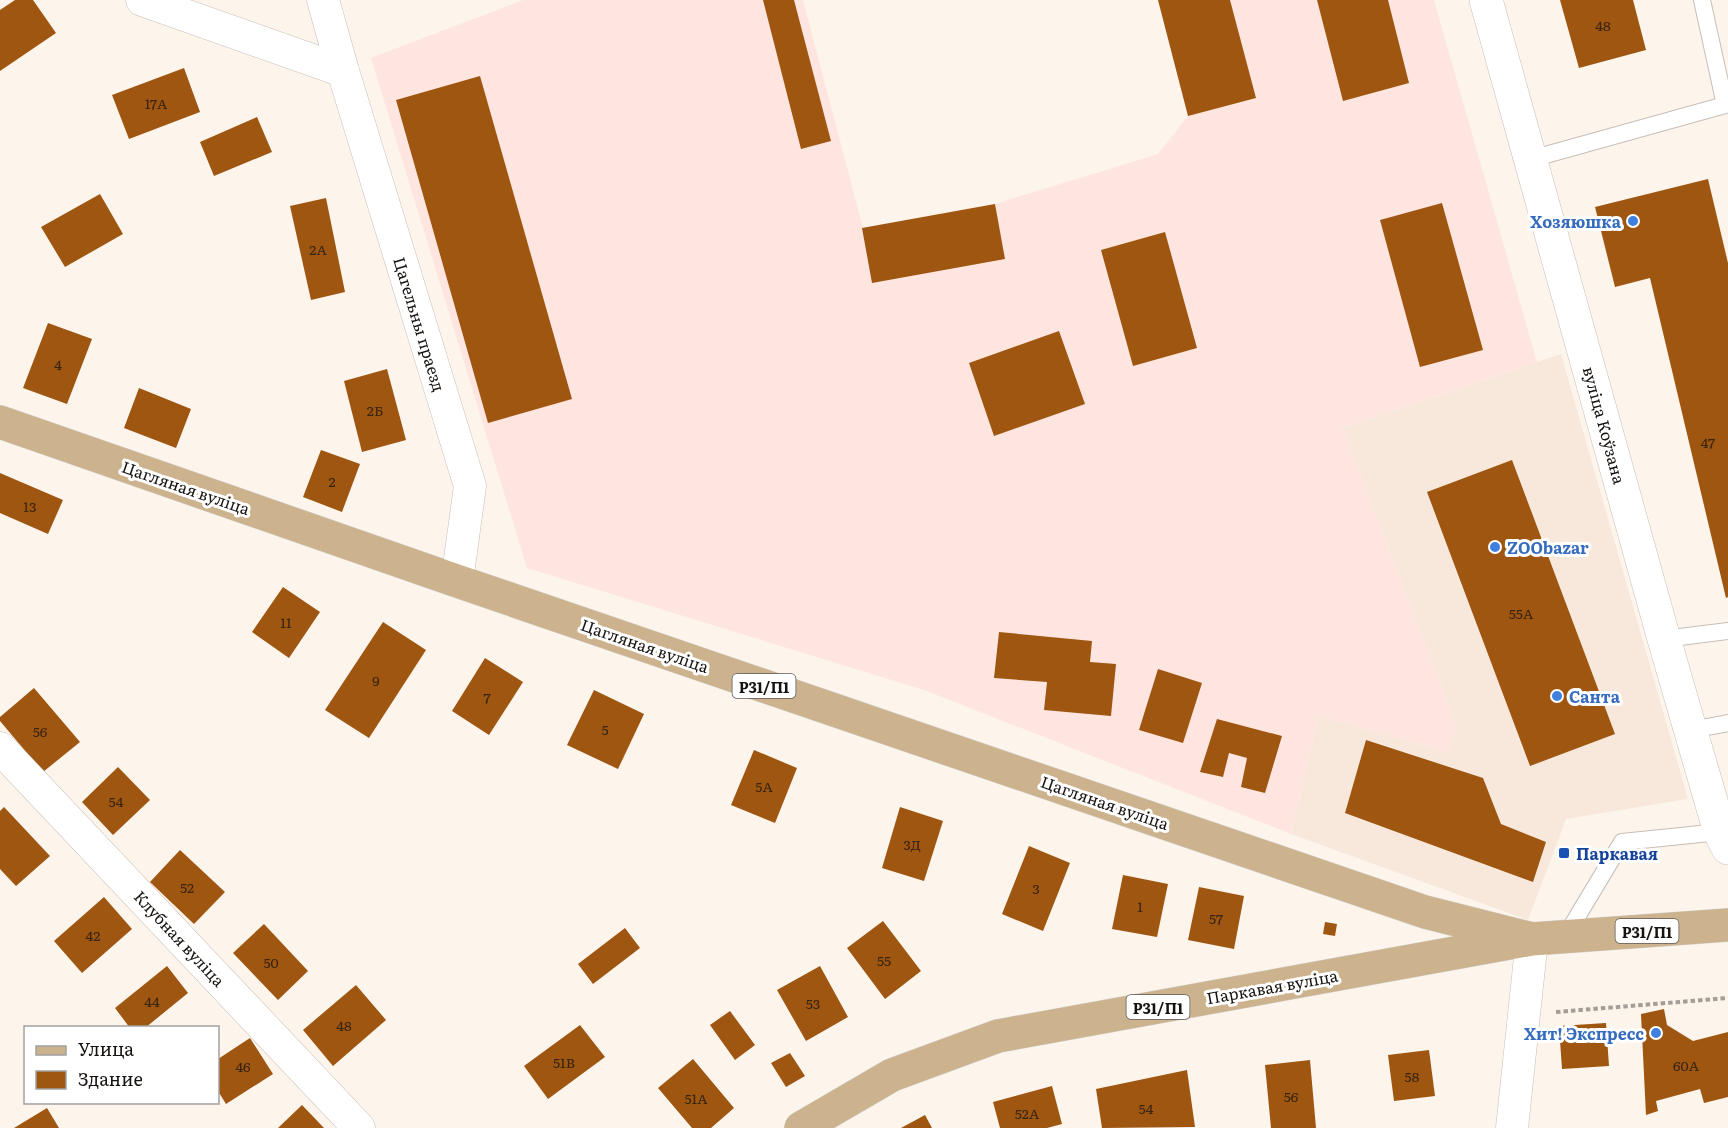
<svg xmlns="http://www.w3.org/2000/svg" width="1728" height="1128" font-family="Literata,serif">
  <style>
    .built { fill: #f8e8dc }
    .industrial { fill: #ffe5df }
    .building { fill: #9e5610 }
    .lines { fill: none; stroke-linecap: round; stroke-linejoin: round }
    .service-casing { stroke: #c7beb7; stroke-width: 18 }
    .minor-casing { stroke: #c7beb7; stroke-width: 33 }
    .tertiary-casing { stroke: #c7beb7; stroke-width: 34 }
    .primary-casing { stroke: #d5d5d4; stroke-width: 34 }
    .path { stroke: #a49d98; stroke-width: 4; stroke-dasharray: 4.5 3; stroke-linecap: butt }
    .service { stroke: #fff; stroke-width: 16 }
    .minor { stroke: #fff; stroke-width: 32 }
    .tertiary { stroke: #fff; stroke-width: 33 }
    .primary { stroke: #ccb38e; stroke-width: 33 }
    .shop-dot { fill: #3f7fe0; stroke: #fff; stroke-width: 2 }
    .transit-dot { fill: #1a4fb4; stroke: #fff; stroke-width: 2 }
    .labels { text-anchor: middle; dominant-baseline: central; stroke-width: 6; stroke-linejoin: round; paint-order: stroke }
    .number-label { font-size: 14px; fill: #392411 }
    .shield { fill: #fff; stroke: #5d5a58; stroke-width: 1.5 }
    .shield-label { font-size: 15px; font-weight: bold; fill: #171311 }
    .shop-label { font-size: 16px; font-weight: bold; fill: #366cbe; stroke: #fff; text-anchor: end }
    .street-label { font-size: 16px; fill: #171311; stroke: #fff }
    .transit-label { font-size: 16px; font-weight: bold; fill: #164399; stroke: #fff; text-anchor: start }
  </style>
  <rect width="100%" height="100%" fill="#fdf4ec"/>
  <!-- built -->
  <path class="built" d="M1561 354 1688 799 1566 819 1528 920 1291 834 1319 716 1449 753 1458 728 1343 428Z"/>
  <!-- industrial -->
  <path class="industrial" d="M523 0H803L863 228 995 204 1158 154 1188 116 1158 0H1434L1537 362 1343 428 1458 728 1449 753 1319 716 1291 834 924 690 527 568 371 58Z"/>
  <!-- building -->
  <path class="building" d="M15 0H33L56 33 0 71V10Z
    M763 0H794L831 141 801 149Z
    M1158 0H1230L1256 98 1188 116Z
    M1317 0H1388L1409 83 1343 101Z
    M1560 0H1633L1646 50 1579 68Z
    M184 68 200 112 129 139 112 95Z
    M480 76 572 399 488 423 396 100Z
    M257 117 272 152 214 176 200 142Z
    M1708 179 1728 263V597L1726 598 1650 278 1615 287 1595 207Z
    M100 194 123 234 65 267 41 227Z
    M326 198 345 292 311 300 290 206Z
    M1442 203 1483 350 1420 367 1380 220Z
    M995 204 1005 259 872 283 862 228Z
    M1165 232 1197 348 1133 366 1101 250Z
    M48 323 92 339 67 404 23 388Z
    M1059 331 1085 404 994 436 969 363Z
    M387 369 406 440 362 452 344 381Z
    M139 388 191 409 176 448 124 428Z
    M321 450 360 464 342 512 303 497Z
    M1512 460 1615 734 1530 766 1427 492Z
    M0 473 63 500 48 534 0 513Z
    M283 587 320 612 289 658 252 632Z
    M383 622 426 650 369 738 325 710Z
    M999 632 1092 641 1090 662 1116 664 1111 716 1044 710 1047 682 994 678Z
    M485 658 523 682 489 735 452 711Z
    M1158 669 1202 683 1183 743 1139 730Z
    M34 688 80 742 43 772 0 721V717Z
    M594 690 644 714 618 769 567 745Z
    M1217 719 1282 736 1265 793 1241 787 1247 758 1229 753 1223 777 1200 772Z
    M1366 740 1483 778 1501 824 1546 842 1533 882 1345 813Z
    M754 750 797 768 775 823 731 805Z
    M118 767 150 800 113 835 82 802Z
    M4 807 50 856 16 886 0 869V811Z
    M900 807 943 821 924 881 882 868Z
    M1029 846 1070 863 1043 931 1002 914Z
    M180 850 225 892 194 924 150 882Z
    M1123 875 1168 884 1157 937 1112 929Z
    M1199 887 1244 896 1234 949 1188 940Z
    M104 897 132 929 82 973 54 941Z
    M883 921 921 971 885 999 847 948Z
    M1325 922 1337 924 1335 936 1323 934Z
    M264 924 308 971 278 1000 233 953Z
    M625 928 640 948 593 984 578 964Z
    M167 966 188 993 145 1028H130L115 1008Z
    M820 966 848 1017 806 1041 777 990Z
    M356 985 386 1020 333 1066 303 1030Z
    M1664 1009 1667 1025 1693 1041 1728 1032V1097L1704 1103 1700 1089 1656 1101 1658 1111 1646 1115 1641 1014Z
    M730 1011 755 1045 735 1060 710 1025Z
    M1606 1023 1609 1066 1562 1069 1559 1026Z
    M580 1025 605 1057 548 1099 524 1066Z
    M250 1038 273 1074 226 1104 218 1091V1059Z
    M1429 1050 1435 1096 1394 1101 1388 1055Z
    M790 1053 805 1076 786 1087 771 1063Z
    M693 1059 734 1108 711 1128H692L658 1088Z
    M1310 1060 1316 1128H1271L1265 1065Z
    M1187 1070 1195 1127 1102 1128 1096 1089Z
    M1052 1086 1062 1124 1047 1128H1000L993 1102Z
    M302 1105 324 1128H278Z
    M47 1108 59 1128H14Z
    M925 1115 932 1128H901Z"/>
  <g class="lines">
    <!-- service casing -->
    <g class="service-casing">
      <path id="service" d="M1531 159 1725 105 1702 0
        M1664 639 1728 631
        M1691 730 1728 723
        M1565 937 1622 842 1720 832 1725 835"/>
    </g>
    <!-- minor casing -->
    <g class="minor-casing">
      <path id="minor" d="M142 0 343 71
        M323 0 343 71 470 486 457 581
        M0 748 359 1128
        M1512 1128 1532 939"/>
    </g>
    <!-- tertiary casing -->
    <g class="tertiary-casing">
      <path id="tertiary" d="M1486 0 1664 639 1720 832 1728 848"/>
    </g>
    <!-- primary casing -->
    <g class="primary-casing">
      <path id="primary" d="M0 422 457 581 1425 912 1532 939
        M801 1128 892 1075 998 1036 1532 939 1728 925"/>
    </g>
    <!-- path -->
    <path class="path" d="M1556 1012 1728 998"/>
    <!-- service -->
    <use href="#service" class="service"/>
    <!-- minor -->
    <use href="#minor" class="minor"/>
    <!-- tertiary -->
    <use href="#tertiary" class="tertiary"/>
    <!-- primary -->
    <use href="#primary" class="primary"/>
  </g>
  <!-- markers -->
  <g class="shop-dot">
    <circle cx="1633" cy="221" r="6"/>
    <circle cx="1495" cy="547" r="6"/>
    <circle cx="1557" cy="696" r="6"/>
    <circle cx="1656" cy="1033" r="6"/>
  </g>
  <rect class="transit-dot" x="1558" y="847" width="12" height="12" rx="3"/>
  <g class="labels">
    <!-- number labels -->
    <g class="number-label">
      <text x="1603" y="25">48</text>
      <text x="156" y="103">17А</text>
      <text x="318" y="249">2А</text>
      <text x="58" y="364">4</text>
      <text x="375" y="410">2Б</text>
      <text x="1708" y="442">47</text>
      <text x="332" y="481">2</text>
      <text x="30" y="506">13</text>
      <text x="1521" y="613">55А</text>
      <text x="286" y="622">11</text>
      <text x="376" y="680">9</text>
      <text x="487" y="697">7</text>
      <text x="605" y="729">5</text>
      <text x="40" y="731">56</text>
      <text x="764" y="786">5А</text>
      <text x="116" y="801">54</text>
      <text x="912" y="844">3Д</text>
      <text x="187" y="887">52</text>
      <text x="1036" y="888">3</text>
      <text x="1140" y="906">1</text>
      <text x="1216" y="918">57</text>
      <text x="93" y="935">42</text>
      <text x="884" y="960">55</text>
      <text x="271" y="962">50</text>
      <text x="152" y="1001">44</text>
      <text x="813" y="1003">53</text>
      <text x="344" y="1025">48</text>
      <text x="564" y="1062">51В</text>
      <text x="1686" y="1065">60А</text>
      <text x="243" y="1066">46</text>
      <text x="1412" y="1076">58</text>
      <text x="1291" y="1096">56</text>
      <text x="696" y="1098">51А</text>
      <text x="1146" y="1108">54</text>
      <text x="1027" y="1113">52А</text>
    </g>
    <!-- shield labels -->
    <g class="shield">
      <rect x="732.5" y="674" width="63" height="24" rx="4.5"/>
      <rect x="1615.5" y="919" width="63" height="24" rx="4.5"/>
      <rect x="1126.5" y="995" width="63" height="24" rx="4.5"/>
    </g>
    <g class="shield-label">
      <text x="764" y="686">Р31/П1</text>
      <text x="1647" y="931">Р31/П1</text>
      <text x="1158" y="1007">Р31/П1</text>
    </g>
    <!-- shop labels -->
    <g class="shop-label">
      <text x="1621" y="221">Хозяюшка</text>
      <text x="1507" y="547" text-anchor="start">ZOObazar</text>
      <text x="1569" y="696" text-anchor="start">Санта</text>
      <text x="1644" y="1033">Хит! Экспресс</text>
    </g>
    <!-- street labels -->
    <g class="street-label">
      <text transform="translate(420 324) rotate(73)">Цагельны праезд</text>
      <text transform="translate(1605 425) rotate(75)">вуліца Коўзана</text>
      <text transform="translate(186 487) rotate(19)">Цагляная вуліца</text>
      <text transform="translate(645 645) rotate(19)">Цагляная вуліца</text>
      <text transform="translate(1105 802) rotate(19)">Цагляная вуліца</text>
      <text transform="translate(180 938) rotate(47)">Клубная вуліца</text>
      <text transform="translate(1272 986) rotate(-10)">Паркавая вуліца</text>
    </g>
    <!-- transit labels -->
    <g class="transit-label">
      <text x="1576" y="853">Паркавая</text>
    </g>
  </g>
  <!-- legend -->
  <rect x="24" y="1026" width="195" height="78" fill="#ffffff" stroke="#a2a1a0" stroke-width="1.5"/>
  <rect x="36" y="1046" width="30" height="9" fill="#ccb38e" stroke="#a2a1a0" stroke-width="1.5"/>
  <text x="78" y="1056" font-size="18" fill="#171311">Улица</text>
  <rect x="36" y="1071" width="30" height="18" fill="#9e5610" stroke="#a2a1a0" stroke-width="1.5"/>
  <text x="78" y="1086" font-size="18" fill="#171311">Здание</text>
</svg>
